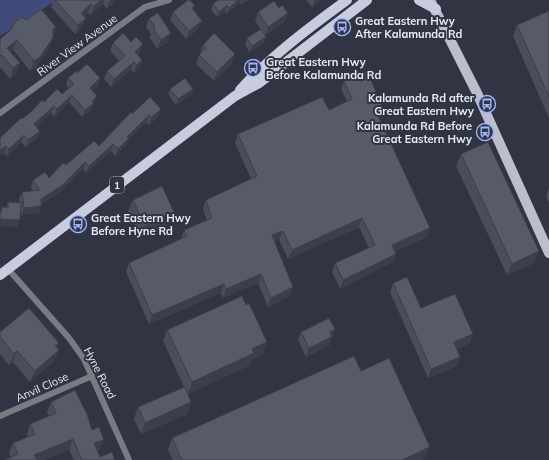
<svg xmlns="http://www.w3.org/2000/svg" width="549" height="460" font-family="Mulish,sans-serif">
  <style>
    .green { fill: #404b7b }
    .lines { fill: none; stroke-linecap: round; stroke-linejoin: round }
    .minor { stroke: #797b82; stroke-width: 6 }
    .primary { stroke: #bbbfcd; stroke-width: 10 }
    .trunk { stroke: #c8ccdc; stroke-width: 10 }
    .wall { fill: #4a4d5a }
    .shaded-wall { fill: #3c3f4a }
    .building { fill: #565a69; stroke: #3c3f4a }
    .labels { text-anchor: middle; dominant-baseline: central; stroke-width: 4; stroke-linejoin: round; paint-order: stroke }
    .shield { fill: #313543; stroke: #b0b4be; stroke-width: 1 }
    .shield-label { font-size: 10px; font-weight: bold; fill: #e7eaf2 }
    .poi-label { font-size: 11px; font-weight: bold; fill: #e7eaf2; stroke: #313543; text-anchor: start }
    .street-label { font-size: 11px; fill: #e7eaf2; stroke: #313543 }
  </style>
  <rect width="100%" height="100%" fill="#313543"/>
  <!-- green -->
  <path class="green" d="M0 0H57L0 36Z"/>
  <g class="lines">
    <!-- minor -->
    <path class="minor" d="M0 113 145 7 169 0
      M8 269 69 338 84 359 129 460
      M0 416 92 376"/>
    <!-- primary -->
    <path class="primary" d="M430 0 477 93 549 253"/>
    <!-- trunk -->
    <path class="trunk" d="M419 0 436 9
      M240 90C271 56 310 27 347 0
      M0 275 235 96 259 83 367 0"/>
  </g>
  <!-- wall -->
  <path class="wall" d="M54 0H116L107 9 103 4 91 15 88 13 84 16 82 27 75 34 51 7Z
    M218 0H249L241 5 240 2 227 14 225 11 217 17 211 10 213 4Z
    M306 0H320L312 7Z
    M279 8 288 13 284 22 265 35 264 43 249 52 245 44 247 38 261 30 255 21 258 12Z
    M549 11V118L513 36 517 25Z
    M173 12 198 29 186 39 170 20Z
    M149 18 168 42 157 49 149 37 151 34 146 27Z
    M26 20 56 27 49 48 36 67 30 71 13 50 11 52 16 73 10 79 0 67V39L9 31 11 28Z
    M113 43 140 52 137 55 142 60 139 68 134 73 131 70 111 87 104 79 107 71 119 61 110 51Z
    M203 45 232 63 214 81 196 64 199 55 200 54V53Z
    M77 73 98 86 92 91 97 96 91 110 82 117 69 102 54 117 51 113 36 127 40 131 37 138 26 147 21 142 7 156 4 153 0 156 22 119 44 102 62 94 69 88 66 85 68 78Z
    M344 81 382 106 378 115 427 237 395 251 393 262 340 289 332 272 335 263 369 248 359 227 288 259 279 240 274 242 293 287 289 296 268 307 258 283 223 298 221 293 149 324 126 272 129 263 181 239 184 230 207 220 203 209 206 200 251 179 235 143 238 134 329 110 347 102 341 89Z
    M170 89H193L191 95 176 105 168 94Z
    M132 114 159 115 149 125 146 122 128 140 126 145 115 156 111 151 86 173 83 169 60 192 41 204V206L39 213 21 215V211L17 228 0 212 2 207 6 208 8 202 20 203 19 199 22 192 33 191 31 187 33 180 49 178 66 165 99 146Z
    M461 154 539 251 534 263 507 275 456 166Z
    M549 187V203L546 196Z
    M133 200 170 224 140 237 128 211Z
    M393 283 421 308 470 343 457 349V366L428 378 390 292Z
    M335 329 329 346 306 357 298 340 301 332Z
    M167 330 263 354 252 359 250 365 188 394 191 402 187 414 141 434 134 419 138 407 184 387 163 341Z
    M0 332 59 343 57 348 54 361 30 382 13 362 9 365 0 354Z
    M361 371 425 458 422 460H173L168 450 172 438Z
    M51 402 92 430 100 450 97 451 100 457 115 460H74L69 450 43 460H5L11 457 9 453 13 443 28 437 27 434 30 424 49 416 47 412Z"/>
  <!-- shaded-wall -->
  <path class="shaded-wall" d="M101 0H104L103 4 91 15 94 6Z
    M110 0H116L107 9Z
    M238 0H241L240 2 227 14 229 8Z
    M243 0H249L241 5Z
    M315 0H320L312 7Z
    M91 4 88 13 78 22 81 13Z
    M227 5 225 11 217 17 219 12Z
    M288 13 284 22 265 36 268 27Z
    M86 18 82 27 75 34 78 25Z
    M202 21 198 29 186 39 189 31Z
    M56 27 53 37V29Z
    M171 33 168 42 157 49 161 40Z
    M266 37 264 43 249 52 252 46Z
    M53 38 49 48 36 67 30 71 34 61Z
    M17 40 13 50 4 58 7 48Z
    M143 44 140 52 132 60 135 52Z
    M235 54 232 63 214 81 217 72Z
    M142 60 139 68 134 73 136 65Z
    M134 62 131 70 111 87 114 79Z
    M20 63 16 73 10 79 13 68Z
    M100 78 98 86 87 96 90 88Z
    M193 89 191 95 176 105 178 99Z
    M72 95 69 102 54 117 57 109Z
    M97 96 91 110 82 117 85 110 92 101Z
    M54 106 51 113 31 132 34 124Z
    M382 106 379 115 372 118 375 109Z
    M161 109 159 115 149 125 151 118Z
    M149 115 146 122 128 140 126 145 115 156 118 149 127 137Z
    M40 131 37 138 26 147 28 140Z
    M24 135 21 142 7 156 9 149Z
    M113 144 111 151 86 173 89 166Z
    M6 146 4 153 0 156V151Z
    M85 162 83 169 60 192 38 206 41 199Z
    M41 206 39 213 21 215 24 208Z
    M174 212 170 224 140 237 145 226Z
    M362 218 359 227 288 259 292 250Z
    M0 219 20 220 17 228 0 226Z
    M430 228 427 237 389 254 392 245Z
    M283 231 279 240 268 244 272 235Z
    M539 251 534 263 507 275 512 264Z
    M396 254 393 262 340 289 343 280Z
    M261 274 258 283 223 298 226 289Z
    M224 284 221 293 149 324 152 315Z
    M293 287 289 296 268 307 271 298Z
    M335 329 329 346 306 357 309 348 330 332Z
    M473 334 470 343 451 351 454 342Z
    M267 342 263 354 252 359 250 365 188 394 192 382 252 349Z
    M59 343 55 353 59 350 54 361 30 382 35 371 55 346Z
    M17 351 13 362 9 365 14 354Z
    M460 357 457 366 428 378 431 369Z
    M191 402 187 414 141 434 145 423Z
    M73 439 69 450 43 460H33L34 455Z
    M104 440 100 450 90 454 94 443Z
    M430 447 425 458 422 460H401Z"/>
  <!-- building -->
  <path class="building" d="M55 0H101L94 6 91 4 81 13 86 18 78 25Z
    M188 0H190L195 6 192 8 202 21 189 31 173 12Z
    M218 0H238L229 8 227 5 219 12 213 4Z
    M274 1 279 8 282 5 288 13 268 27 258 12Z
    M41 9 56 27 53 29V38L40 57 34 61 17 40 7 48 20 63 13 68 2 55 0 56V39L12 29 11 28 14 23 22 17 26 20Z
    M549 11V97L517 25Z
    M158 13 171 33 161 40 153 28 155 27 149 18Z
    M261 29 266 37 252 46 247 38Z
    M123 33 131 42 136 37 143 44 135 52 142 60 136 65 134 62 114 79 107 71 125 56 113 43Z
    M214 33 235 54 217 72 199 55 206 48 203 45Z
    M87 64 100 78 90 88 97 96 92 101 94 103 85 110 72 95 57 109 54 106 34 124 40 131 28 140 24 135 9 149 6 146 0 151V138L21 118 22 119 32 111 42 100 44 102 57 89 62 94 74 84 68 78 76 71 77 73Z
    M367 71 382 106 375 109 430 228 392 245 396 254 343 280 335 263 375 245 362 218 292 250 283 231 272 235 293 287 271 298 261 274 226 289 224 284 152 315 129 263 187 236 184 230 212 218 206 200 257 176 238 134 322 97 329 110 352 99 344 81Z
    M185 78 193 89 178 99 170 89Z
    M150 97 161 109 151 118 149 115 127 137 129 138 118 149 113 144 89 166 85 162 63 185 41 199V206L24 208 22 192 40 190 33 180 45 172 49 178 63 163 66 165 94 141 99 146 131 112 132 114Z
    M488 142 539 251 512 264 461 154Z
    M162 186 174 212 145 226 133 200Z
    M8 202 21 203 20 220 0 219V212L1 213 2 207 8 208Z
    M407 277 421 308 455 294 473 334 454 342 460 357 431 369 393 283Z
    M242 296 246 305 249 303 267 342 252 349 254 353 192 382 167 330Z
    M29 308 59 343 55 346 59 350 35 371 17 351 14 354 0 337V332Z
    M329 318 335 329 330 332 332 337 309 348 301 332Z
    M354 356 361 371 389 358 430 447 402 460H182L172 438Z
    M185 387 191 402 145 423 138 407Z
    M75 390 87 414 92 430 99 427 104 440 94 443 100 457 112 452 115 460H82L73 439 34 455 37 460H5L18 454 13 443 35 434 30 424 56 413 51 402Z"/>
  <!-- icons -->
  <defs>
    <g id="bus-ring" transform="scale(0.9)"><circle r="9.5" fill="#313543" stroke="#a0b3fd" stroke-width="1.5"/><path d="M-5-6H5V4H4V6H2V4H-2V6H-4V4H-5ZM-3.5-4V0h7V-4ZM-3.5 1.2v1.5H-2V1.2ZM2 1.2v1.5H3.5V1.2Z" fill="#a0b3fd"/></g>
  </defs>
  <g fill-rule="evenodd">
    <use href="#bus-ring" x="342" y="27"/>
    <use href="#bus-ring" x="253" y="68"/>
    <use href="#bus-ring" x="487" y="104"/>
    <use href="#bus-ring" x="485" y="132"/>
    <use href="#bus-ring" x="78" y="224"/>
  </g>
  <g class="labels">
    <!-- shield labels -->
    <rect class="shield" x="110" y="177" width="14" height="16" rx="3"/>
    <g class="shield-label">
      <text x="117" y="185">1</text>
    </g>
    <!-- poi labels -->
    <g class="poi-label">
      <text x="355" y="21">Great Eastern Hwy<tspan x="355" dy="13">After Kalamunda Rd</tspan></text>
      <text x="266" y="62">Great Eastern Hwy<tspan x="266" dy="13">Before Kalamunda Rd</tspan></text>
      <text x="474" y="98" text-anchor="end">Kalamunda Rd after<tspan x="474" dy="13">Great Eastern Hwy</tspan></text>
      <text x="472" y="126" text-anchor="end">Kalamunda Rd Before<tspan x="472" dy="13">Great Eastern Hwy</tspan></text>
      <text x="91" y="218">Great Eastern Hwy<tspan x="91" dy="13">Before Hyne Rd</tspan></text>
    </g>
    <!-- street labels -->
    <g class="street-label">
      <text transform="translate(77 45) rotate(-36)">River View Avenue</text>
      <text transform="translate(100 373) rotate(63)">Hyne Road</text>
      <text transform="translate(42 387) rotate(-24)">Anvil Close</text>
    </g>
  </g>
</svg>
